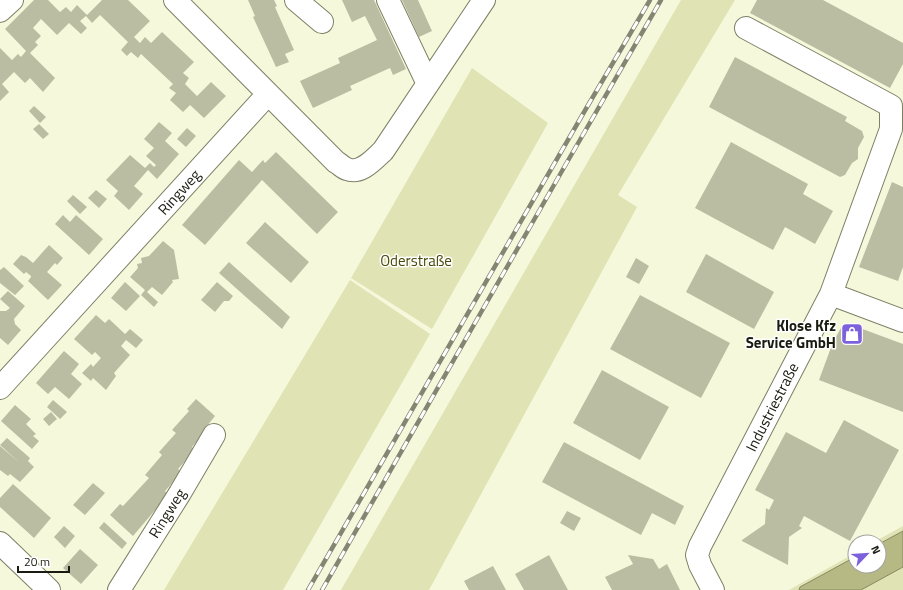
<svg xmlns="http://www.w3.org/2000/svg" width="903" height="590" font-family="'Titillium Web',sans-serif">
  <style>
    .green { fill: #e0e3b4 }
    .water { fill: #b6b984; stroke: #878961 }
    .building { fill: #bbbda2 }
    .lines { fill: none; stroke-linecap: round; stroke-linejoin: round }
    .minor-casing { stroke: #7e8066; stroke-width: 24 }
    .minor { stroke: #fff; stroke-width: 22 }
    .rail-casing { stroke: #848673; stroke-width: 4.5 }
    .rail { stroke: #fff; stroke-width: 3; stroke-dasharray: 9; stroke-linecap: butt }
    .labels { text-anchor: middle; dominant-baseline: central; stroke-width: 3; stroke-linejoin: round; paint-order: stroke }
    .street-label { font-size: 15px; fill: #191a10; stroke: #fff }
    .park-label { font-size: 15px; fill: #494a0a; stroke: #fff }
    .poi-label { font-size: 15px; font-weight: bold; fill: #191a10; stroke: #fff; text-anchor: end }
  </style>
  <rect width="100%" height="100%" fill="#f6f8dc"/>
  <!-- green -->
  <path class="green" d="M681 0H735L618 195 637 207 429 590H341Z
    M472 68 548 123 432 329 351 278Z
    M350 280 430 334 283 590H164Z
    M903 526V590H789L855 553V566H879V542H874Z"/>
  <!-- water -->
  <path class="water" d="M903 531V567L861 590H799L800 587 855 557V566H879V544Z"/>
  <!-- building -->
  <path class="building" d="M34 0H48L60 12 66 7 71 12 77 5 87 15 102 0H128L150 21 134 37 140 43 145 37 151 43 162 32 194 62 183 73 189 78 185 84 197 96 211 82 226 96 204 118 190 105 183 112 170 100 176 93 169 88 173 84 141 54 138 58 131 52 127 56 121 50 128 42 100 15 92 23 86 16 80 21 87 28 81 34 69 23 57 35 41 19 33 28 41 36 35 42 38 45 30 53 55 78 43 92 30 78 25 83 14 72 2 84 9 92 0 101V48L12 60 18 54 21 57 26 51 5 29Z
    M248 0H274L277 6 275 7 294 50 285 54 289 62 276 67 253 17 255 16Z
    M342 0H374L406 69 393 75 390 68 350 86 352 90 313 108 300 81 340 63 338 58 377 40 365 16 352 22Z
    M402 0H418L432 31 419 37Z
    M757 0H823L903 43V64L890 88 750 13Z
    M735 57 847 117 845 121 862 131 864 137 858 148V159L852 163 845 175 840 177 709 107Z
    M34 106 46 117 40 123 29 111Z
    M159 122 172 133 165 141 179 154 157 179 148 170 134 186 143 194 129 210 114 196 118 191 106 180 130 155 145 168 150 163 154 167 156 165 146 156 154 148 144 139Z
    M39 124 49 134 43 139 33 129Z
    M187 128 196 136 186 147 177 139Z
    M731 142 808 184 803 194 833 211 815 244 785 227 773 250 695 208Z
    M276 152 338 212 317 234 262 180 205 245 182 225 239 160 252 172 263 160 265 163Z
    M892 182 903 187V267L898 281 859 267Z
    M96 190 107 199 99 208 88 198Z
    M73 195 87 207 80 214 67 201Z
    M63 215 70 222 76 215 103 239 89 255 55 224Z
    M265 222 309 262 291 283 246 243Z
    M163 241 174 250 179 279 172 280 173 282 162 295 152 287 147 292 158 302 154 307 141 295 145 290 130 277 138 268 137 264 142 263 141 258 149 256Z
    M49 245 63 258 57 265 55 263 47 272 62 285 48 300 28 281 31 277V276L26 272 24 274 13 264 21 255 26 257 33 263Z
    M706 254 774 292 754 329 686 292Z
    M636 258 649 266 639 284 626 277Z
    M229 262 290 317 282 329 219 273Z
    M4 267 24 286 15 295 0 283V270Z
    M125 282 140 296 126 311 111 298Z
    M217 282 233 296 229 301H224L215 312 201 300Z
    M8 291 25 306 14 319 15 324 21 330 8 345 0 338V311H6L10 308 0 299Z
    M640 295 730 343 701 398 610 349Z
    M96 315 105 323 109 319 125 334 130 329 143 340 136 348 126 340 121 346 130 355 114 373 116 376 106 390 93 378 91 381 82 373 91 364 93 367 101 358 95 352 92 355 74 339Z
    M849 324 903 344V412L819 380 833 342 841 328Z
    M64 351 79 364 71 374 82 384 69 399 55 387 48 394 36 383Z
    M602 370 669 407 640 460 573 423Z
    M196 399 215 416 207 426 209 428 192 447 195 450 178 469 182 472 165 491 168 495 133 536 110 515 120 504 123 506 149 478 145 475 162 455 159 452 176 433 172 430 189 411 187 409Z
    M53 400 67 412 60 419 47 407Z
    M15 405 31 419 26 424 36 434 33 436 39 441 32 449 1 421Z
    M51 412 57 419 49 426 43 419Z
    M844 420 899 450 850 541 804 516 799 526 802 528 789 537 788 565 742 541V540L765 524 766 508 769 510 774 500 755 490 786 432 826 453Z
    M7 438 30 458 28 461 34 467 20 482 10 474 8 476 0 470V446L20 463 0 445Z
    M564 442 684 506 675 525 652 513 641 535 542 482Z
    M93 483 105 493 85 515 73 505Z
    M13 484 51 518 34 538 0 507V498Z
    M567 511 581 518 574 531 560 523Z
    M104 522 127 543 122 549 99 528Z
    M64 526 75 536 65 548 54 537Z
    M80 549 98 565 81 584 63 568Z
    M549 555 568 590H524L515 574Z
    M628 555 653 559 659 569 667 564 680 590H612L605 577 633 564Z
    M493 566 506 590H469L464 581Z"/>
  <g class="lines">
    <!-- minor casing -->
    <g class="minor-casing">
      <path id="minor" d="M175 0 336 162C340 164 343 168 347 169 361 175 374 159 383 151L484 0
        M296 0 322 22
        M388 0 428 84
        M0 11 12 0
        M746 28 891 106V129L831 294
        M0 388 268 94
        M0 543 49 590
        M119 590 180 493 214 435
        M713 590 700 565 697 555 700 546 831 294 903 321"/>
    </g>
    <!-- minor -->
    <use href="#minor" class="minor"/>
    <!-- rail casing -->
    <g class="rail-casing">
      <path id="rail" d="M308 590 587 107 650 0
        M322 590 566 164 661 0"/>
    </g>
    <!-- rail -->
    <use href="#rail" class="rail"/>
  </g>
  <!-- icons -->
  <defs>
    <g id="shop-square" transform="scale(1.15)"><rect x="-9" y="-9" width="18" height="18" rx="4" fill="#7d60db" stroke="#fff"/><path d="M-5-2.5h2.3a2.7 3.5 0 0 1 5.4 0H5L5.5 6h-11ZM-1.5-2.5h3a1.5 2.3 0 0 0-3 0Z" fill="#fff"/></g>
  </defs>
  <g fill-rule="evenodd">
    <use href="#shop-square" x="852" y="334"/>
  </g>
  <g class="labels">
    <!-- street labels -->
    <g class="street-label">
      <text transform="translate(179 192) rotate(-48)">Ringweg</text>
      <text transform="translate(772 407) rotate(-63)">Industriestraße</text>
      <text transform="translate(167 513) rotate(-58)">Ringweg</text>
    </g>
    <!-- park labels -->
    <g class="park-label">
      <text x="416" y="260">Oderstraße</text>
    </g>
    <!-- poi labels -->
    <g class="poi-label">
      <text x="836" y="325">Klose Kfz<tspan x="836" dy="17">Service GmbH</tspan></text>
    </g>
  </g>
  <!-- north arrow -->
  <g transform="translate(867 554) rotate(65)"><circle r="19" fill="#ffffff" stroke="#a3a39f"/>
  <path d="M0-3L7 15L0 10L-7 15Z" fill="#7d60db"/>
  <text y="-6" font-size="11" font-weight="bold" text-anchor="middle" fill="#191a10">N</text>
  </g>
  <!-- scale -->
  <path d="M18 566v6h51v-6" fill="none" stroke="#191a10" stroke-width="2"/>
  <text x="24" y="566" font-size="12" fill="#191a10" stroke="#ffffff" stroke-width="3" paint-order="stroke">20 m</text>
</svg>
